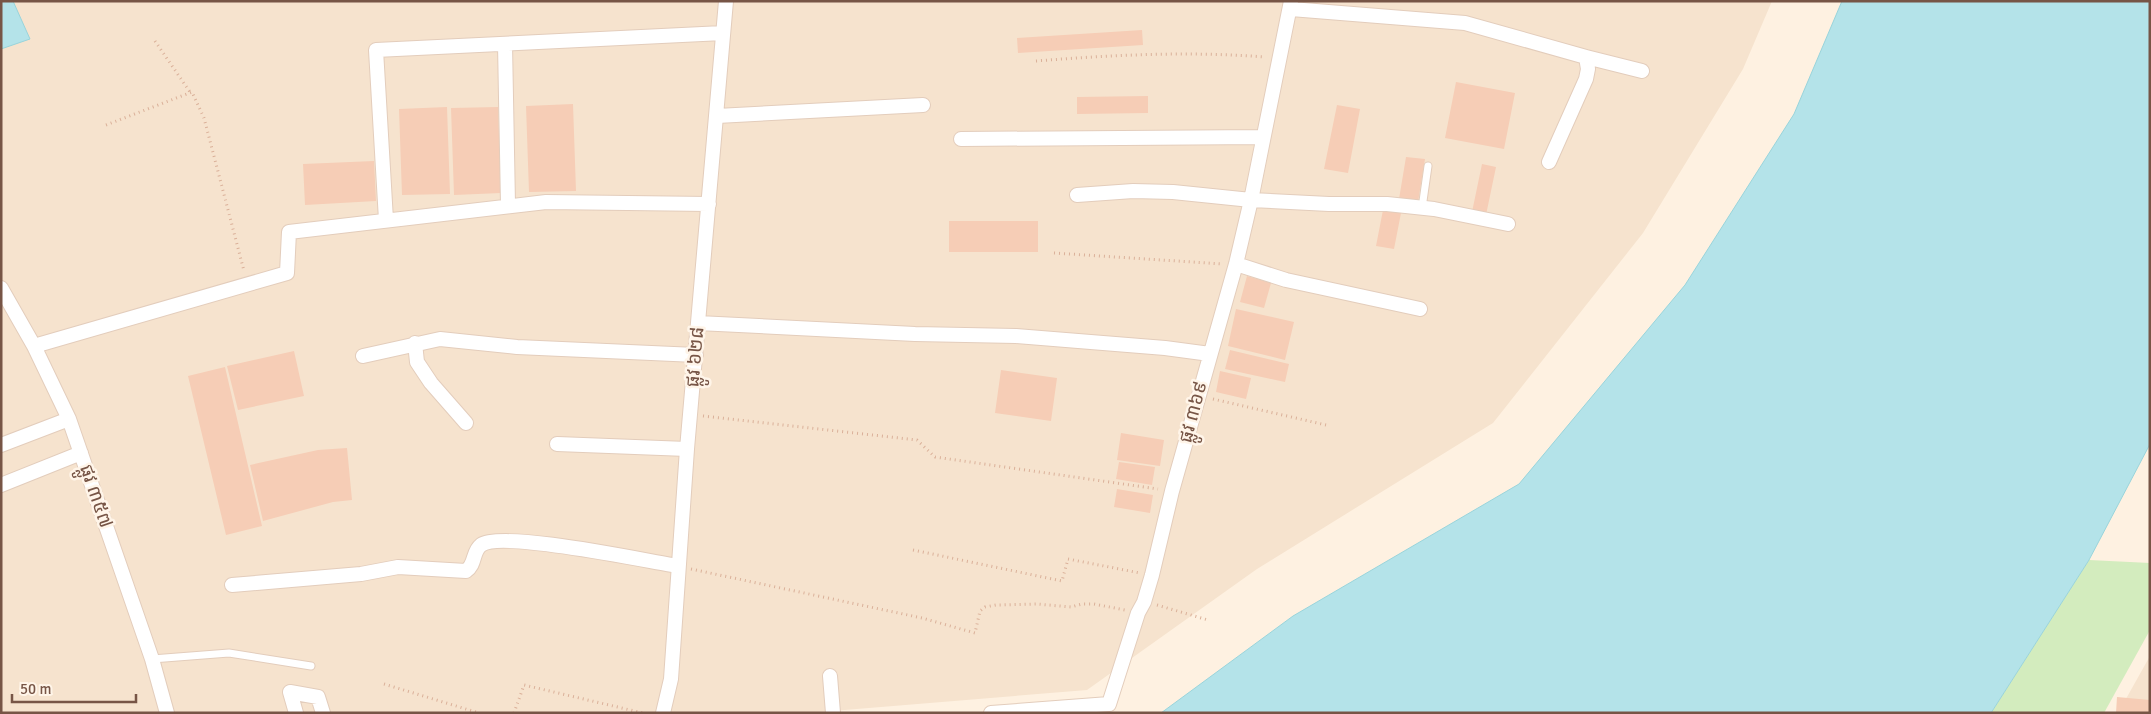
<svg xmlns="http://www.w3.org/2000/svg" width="2151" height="714" font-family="Signika,'Noto Sans Khmer',sans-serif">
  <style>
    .residential { fill: #f6e3ce }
    .green { fill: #d3ecbe }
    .water { fill: #b4e3e9; stroke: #99d4db }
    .building { fill: #f6cdb6 }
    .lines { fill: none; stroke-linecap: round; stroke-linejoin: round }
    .lane-casing { stroke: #e3cdbc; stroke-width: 9 }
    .street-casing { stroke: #e3cdbc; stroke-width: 16 }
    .path { stroke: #dab099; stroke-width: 3; stroke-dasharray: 1 4; stroke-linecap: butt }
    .lane { stroke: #fff; stroke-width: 7 }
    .street { stroke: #fff; stroke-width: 14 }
    .labels { text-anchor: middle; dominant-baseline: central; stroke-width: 5; stroke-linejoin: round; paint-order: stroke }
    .street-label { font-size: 19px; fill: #775546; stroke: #fff5e9 }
  </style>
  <rect width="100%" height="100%" fill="#fef1e1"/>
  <!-- residential -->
  <path class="residential" d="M1 1H1772L1743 69 1643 233 1493 423 1257 569 1087 690 808 713H1Z
    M2150 656V713H2118Z"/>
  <!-- green -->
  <path class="green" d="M2089 560 2150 563V630L2104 713H1991Z"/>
  <!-- water -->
  <path class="water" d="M1 1H13L30 39 1 49Z
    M1842 1H2150V444L2089 560 1991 713H1161L1293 616 1519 484 1685 285 1794 114Z"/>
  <!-- building -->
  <path class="building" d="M1142 30 1143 45 1018 53 1017 38Z
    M1456 82 1515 93 1504 149 1445 138Z
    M1148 96V113L1077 114V97Z
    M573 104 576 191 529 192 526 106Z
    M1337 105 1360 109 1348 173 1324 169Z
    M447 107 450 194 402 195 399 109Z
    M498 107 501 193 454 195 451 108Z
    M1406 157 1425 159 1418 202 1399 199Z
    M374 161 376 201 305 205 303 164Z
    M1482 164 1496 167 1486 215 1472 212Z
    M1383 210 1401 213 1394 249 1376 246Z
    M949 221H1038V252H949Z
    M1247 276 1271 283 1264 308 1240 302Z
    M1236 309 1294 322 1285 360 1228 346Z
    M1230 350 1289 364 1285 382 1225 369Z
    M294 351 304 396 238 410 227 366Z
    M225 367 262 526 226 535 188 376Z
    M1001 370 1057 378 1051 421 995 413Z
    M1220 371 1251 378 1246 399 1216 392Z
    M1121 433 1164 440 1160 466 1117 460Z
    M347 448 352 500 333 502 263 521 250 465 318 450Z
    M1119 462 1155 467 1152 485 1116 479Z
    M1117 489 1153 495 1150 513 1114 507Z
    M2117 697 2150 700V713H2116Z"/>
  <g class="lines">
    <!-- lane casing -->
    <g class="lane-casing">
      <path id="lane" d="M1422 208 1428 166
        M152 659 229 653 311 666"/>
    </g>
    <!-- street casing -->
    <g class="street-casing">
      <path id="street" d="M1291 9 1465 23 1586 57 1642 71
        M505 44 508 205
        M717 116 923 105
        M961 139 1263 137
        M1549 162 1586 79 1588 69 1586 57
        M1077 195 1133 191 1173 192 1251 200 1329 204H1387L1434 209 1508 224
        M386 220 376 50 723 33
        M1236 264 1286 280 1420 309
        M1 288 34 346 69 419 152 659 167 713
        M698 323 915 334 1016 336 1165 348 1210 354
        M415 343 417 362 431 383 466 423
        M34 346 287 273 289 232 546 202 709 204
        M363 356 440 339 517 347 696 355
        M557 444 687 449
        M1 445 69 419
        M1 485 81 453
        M232 585 361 574 398 567 466 571C476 564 472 552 481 545 502 530 646 561 678 566
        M830 676 833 713
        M296 713 290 692 318 697 323 713
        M663 713 671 679 687 449 726 1
        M991 713 1109 704 1138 613 1144 602 1152 575 1172 491 1236 264 1251 200 1291 1"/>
    </g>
    <!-- path -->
    <path class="path" d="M155 41 190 92
      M1036 61C1112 55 1188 51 1265 57
      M106 125 192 92 204 118 244 271
      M1054 253 1223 264
      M1213 399 1326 425
      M703 416 917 440 935 457 1158 489
      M913 550 1062 581 1068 559 1140 573
      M691 569 922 618 975 633 980 611 985 607 996 605 1037 604 1071 607 1082 604H1094L1125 610
      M1157 605 1208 620
      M384 684 479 713
      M514 713 524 685 643 713"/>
    <!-- lane -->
    <use href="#lane" class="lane"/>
    <!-- street -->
    <use href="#street" class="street"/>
  </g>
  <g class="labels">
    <!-- street labels -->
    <g class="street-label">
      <text transform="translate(695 357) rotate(-85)">ផ្លូវ ៦២៨</text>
      <text transform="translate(1193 412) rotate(-75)">ផ្លូវ ៣៦៩</text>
      <text transform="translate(96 496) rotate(71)">ផ្លូវ ៣៥៧</text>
    </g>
  </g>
  <!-- border -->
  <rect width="2151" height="714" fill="none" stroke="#775546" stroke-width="5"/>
  <!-- scale -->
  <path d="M12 694v8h124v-8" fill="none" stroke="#775546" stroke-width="2.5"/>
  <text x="20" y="694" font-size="15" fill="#775546" stroke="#fff5e9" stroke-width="4" paint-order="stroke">50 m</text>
</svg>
